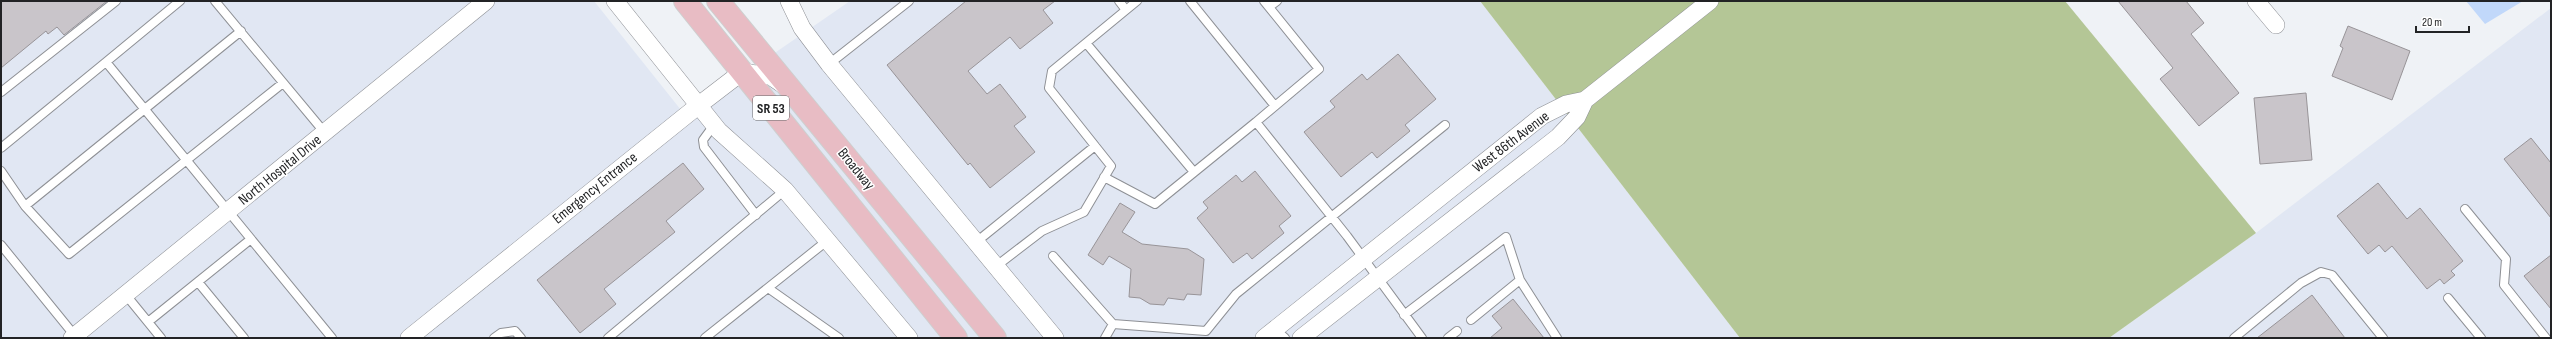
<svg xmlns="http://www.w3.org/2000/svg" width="2552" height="339" font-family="'Sofia Sans Condensed',sans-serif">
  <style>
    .built { fill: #e1e7f3 }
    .green { fill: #b4c696 }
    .water { fill: #c1d8fa }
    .building { fill: #c9c5ca; stroke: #989498 }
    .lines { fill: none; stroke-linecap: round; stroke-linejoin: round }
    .lane-casing { stroke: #8e9095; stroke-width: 10 }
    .street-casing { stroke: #8e9095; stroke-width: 18 }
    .primary-casing { stroke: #cecfcf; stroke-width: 24 }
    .lane { stroke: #fff; stroke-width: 8 }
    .street { stroke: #fff; stroke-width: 17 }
    .primary { stroke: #e8bcc4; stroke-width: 22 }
    .labels { text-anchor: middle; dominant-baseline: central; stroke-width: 3; stroke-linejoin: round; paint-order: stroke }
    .shield { fill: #fff; stroke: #646566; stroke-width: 1 }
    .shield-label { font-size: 14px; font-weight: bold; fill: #222325 }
    .street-label { font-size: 15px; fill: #222325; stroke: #fff }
  </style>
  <rect width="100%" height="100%" fill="#eff2f6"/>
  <!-- built -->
  <path class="built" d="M1 1H594L685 115 850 1H1480L1740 338H1Z
    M2551 8V338H2109L2256 233Z"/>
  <!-- green -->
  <path class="green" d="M1480 1H2065L2256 233 2109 338H1740Z"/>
  <!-- water -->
  <path class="water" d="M2466 1H2523L2485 24Z"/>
  <!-- building -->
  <path class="building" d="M1 1H107L64 35 57 27 48 34 46 31 1 68Z
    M966 1H1055L1043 10 1053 23 1020 49 1010 37 968 71 987 94 1000 84 1026 117 1014 126 1035 152 990 188 970 163 968 165 887 65Z
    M2118 1H2186L2204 23 2191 34 2239 93 2199 126 2160 79 2173 68Z
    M2348 26 2410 51 2392 100 2332 76 2343 48 2340 46Z
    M1398 54 1436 99 1405 125 1410 131 1377 158 1372 152 1341 177 1304 132 1335 107 1330 101 1362 74 1367 80Z
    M2306 93 2312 160 2260 164 2254 98Z
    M2531 138 2551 163V218L2504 159Z
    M683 163 704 189 666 221 675 232 604 289 616 304 580 333 537 280Z
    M1255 171 1291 216 1279 226 1284 233 1252 259 1247 253 1233 263 1197 218 1208 208 1203 202 1236 175 1242 182Z
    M2378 183 2407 219 2420 208 2463 261 2451 271 2455 275 2444 284 2440 279 2427 289 2392 246 2385 252 2379 245 2368 254 2337 216Z
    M1120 203 1135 212 1122 232 1142 244 1188 249 1204 259 1201 295 1187 294 1184 300 1168 298 1164 305 1150 304 1140 298 1129 297 1131 269 1109 256 1103 265 1088 255Z
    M2551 255V309L2524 276Z
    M2312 295 2345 338H2257Z
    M1513 299 1544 338H1490L1502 328 1492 316Z"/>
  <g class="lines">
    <!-- lane casing -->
    <g class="lane-casing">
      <path id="lane" d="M215 1 325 133
        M1190 1 1275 106
        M1269 7 1277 1
        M1126 10 1137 1
        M1086 43 1194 172
        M106 62 180 1
        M829 64 909 1
        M1 92 116 1
        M1256 122 1319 69 1264 1
        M714 125 703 140 704 147 756 215
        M1 148 106 62 332 338
        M1 171 25 206 69 254 283 83
        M1104 177 1155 204 1256 122 1347 236 1422 338
        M25 206 241 31
        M2465 209 2506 259 2504 285 2546 338
        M975 243 1095 146
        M1 245 75 336
        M1053 256 1113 324
        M995 267 1042 231 1084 212 1111 166 1049 88 1052 71 1126 10 1119 1
        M198 282 244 338
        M768 288 839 338
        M126 295 161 338
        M2448 298 2481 338
        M1404 315 1506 237 1520 280 1557 338
        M1471 320 1520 280
        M148 322 251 239
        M1275 329 1285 338
        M494 338 501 333 515 331 521 338
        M608 338 785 190
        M705 338 828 240
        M1105 338 1113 324 1206 331 1236 294 1445 125
        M1448 338 1457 331
        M2234 338 2301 283 2321 272 2332 275 2383 338"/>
    </g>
    <!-- street casing -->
    <g class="street-casing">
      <path id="street" d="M615 1 719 131 785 190 909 338
        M789 1 802 28 829 64 1055 338
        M2256 1 2276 25
        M1585 100 1710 1
        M72 338 486 1
        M409 338 699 105 742 72 770 76 785 86
        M1264 338 1542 116 1566 104 1585 100 1577 117 1558 137 1301 338"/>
    </g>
    <!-- primary casing -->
    <g class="primary-casing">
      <path id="primary" d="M685 1 956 338
        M718 1 995 338"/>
    </g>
    <!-- lane -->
    <use href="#lane" class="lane"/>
    <!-- street -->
    <use href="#street" class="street"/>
    <!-- primary -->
    <use href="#primary" class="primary"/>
  </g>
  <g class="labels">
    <!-- shield labels -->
    <rect class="shield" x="753" y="96" width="36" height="24" rx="3"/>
    <g class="shield-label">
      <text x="771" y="108">SR 53</text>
    </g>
    <!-- street labels -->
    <g class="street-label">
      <text transform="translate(1511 142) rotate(-37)">West 86th Avenue</text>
      <text transform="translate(856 169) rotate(51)">Broadway</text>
      <text transform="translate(280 170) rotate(-39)">North Hospital Drive</text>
      <text transform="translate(595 188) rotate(-39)">Emergency Entrance</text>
    </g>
  </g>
  <!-- border -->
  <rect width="2552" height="339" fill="none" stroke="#222325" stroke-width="4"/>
  <!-- scale -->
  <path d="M2416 26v6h53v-6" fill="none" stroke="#222325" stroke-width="2"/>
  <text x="2422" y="26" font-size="12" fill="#222325" stroke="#ffffff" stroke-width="3" paint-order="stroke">20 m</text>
</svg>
